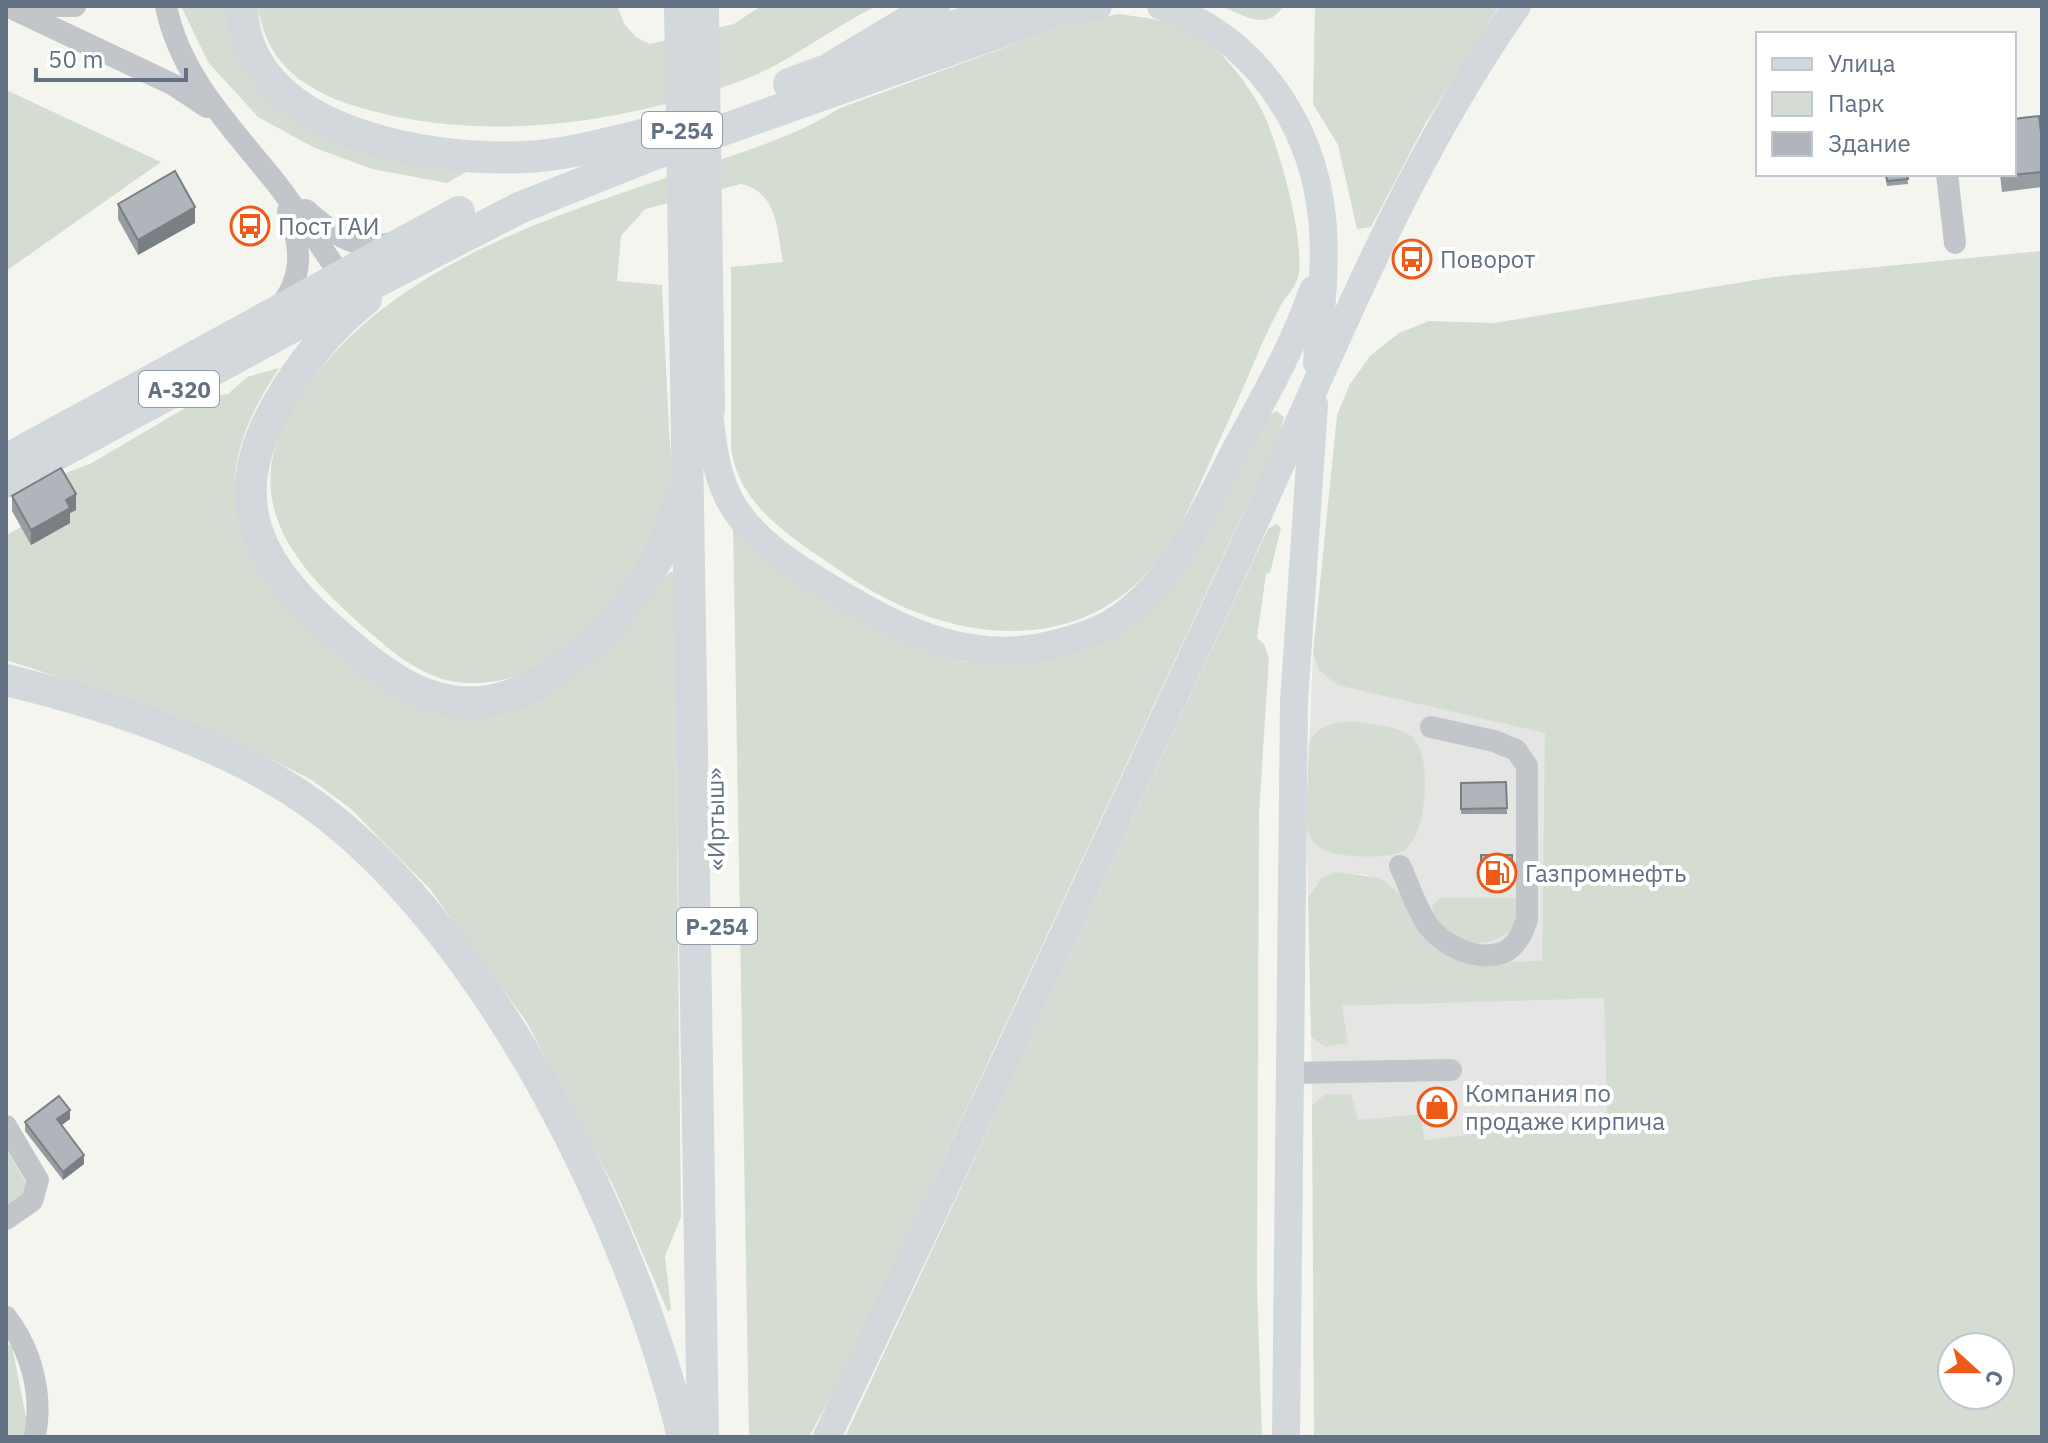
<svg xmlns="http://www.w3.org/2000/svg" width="2048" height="1443" font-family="'IBM Plex Sans',sans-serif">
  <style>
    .built { fill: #e5e6e4 }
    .green { fill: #d5dcd1; fill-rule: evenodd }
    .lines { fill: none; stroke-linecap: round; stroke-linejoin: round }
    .minor { stroke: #c2c5c9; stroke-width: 22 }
    .major { stroke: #d3d8dc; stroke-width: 28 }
    .highway { stroke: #d3d8dc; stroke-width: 32 }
    .wall { fill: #969ca1 }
    .shaded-wall { fill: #7a7f83 }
    .building { fill: #afb5bb; stroke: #7a7f83; stroke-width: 2 }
    .labels { text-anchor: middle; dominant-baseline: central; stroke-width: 8; stroke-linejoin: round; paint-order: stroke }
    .shield { fill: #fff; stroke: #919ca9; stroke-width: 2 }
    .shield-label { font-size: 22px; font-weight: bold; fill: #627284 }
    .poi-label { font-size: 24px; fill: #627284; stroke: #fff; text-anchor: start }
    .street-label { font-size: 24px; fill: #627284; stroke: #fff }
  </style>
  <rect width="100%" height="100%" fill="#f5f5f0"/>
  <!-- built -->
  <path class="built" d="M1313 653 1319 670 1546 732 1542 962H1483L1367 875 1339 872 1322 877 1308 896 1306 828Z
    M1604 997 1607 1118 1425 1140 1420 1114 1358 1121 1325 1094 1312 1105 1311 1037 1325 1047 1341 1006Z"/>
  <!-- green -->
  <path class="green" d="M181 6H230L259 80 468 171 447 183 372 169 315 148 258 117 208 62Z
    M258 6H617L625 25 636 37 650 44 734 24 761 6H877C830 28 787 65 738 82 621 123 489 143 369 110 312 95 266 68 258 6Z
    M1221 6H1282V8C1266 31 1243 15 1221 6Z
    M1315 6H1499L1425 124 1371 227 1357 229 1338 145 1313 104Z
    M1119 14C1146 18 1177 21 1200 36 1222 51 1246 82 1259 105 1276 133 1309 250 1297 280 1294 289 1286 296 1281 305 1260 344 1245 386 1226 426 1206 468 1186 524 1158 560 1078 663 943 641 848 576 800 543 738 509 731 447V267L783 262C777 231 778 192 741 184L645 209 621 236 617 281 662 285C664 333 667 382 669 430 670 450 674 472 672 491 666 552 580 643 527 671 511 680 487 684 468 683 431 682 402 660 375 637 301 573 233 505 294 406 380 267 546 219 692 169 742 152 795 137 840 108L1072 23Z
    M6 90 161 162 6 271Z
    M2042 251V1437H1314L1312 1105 1325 1094H1351L1358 1120 1420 1114 1425 1140 1607 1117 1604 998 1342 1006 1348 1043 1325 1047 1311 1037 1308 897 1322 877 1339 872 1380 878 1483 962 1542 961 1545 733 1337 685 1319 670 1313 653 1337 415 1350 384 1370 356 1399 333 1429 321 1494 323 1774 277ZM1952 1347H2000V1395H1952Z
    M279 368C229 445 213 508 277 583 287 595 297 611 309 620 363 656 423 684 479 716L631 621 670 572 674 571 681 1217 665 1256 671 1309 668 1312 614 1187 526 1021 430 889 350 808 310 779 247 747 175 715 6 660V535L74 499 63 474 90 464 202 398 228 394 247 377Z
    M1276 411 1284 417 1279 436 843 1374 809 1437H749L733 524 862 618 913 646 961 661 1006 664 1122 628 1268 416Z
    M1276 524 1281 528 1270 573 1266 574 1257 638 1264 644 1269 658 1259 813 1257 1285 1262 1437H845L1259 548 1268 529Z
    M1350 721C1369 725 1400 724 1414 739 1432 758 1427 835 1405 850 1389 860 1335 858 1320 848 1312 843 1310 836 1306 828L1309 742C1320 725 1330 723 1350 721Z
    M1441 898H1524C1523 905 1521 916 1517 922 1505 941 1475 950 1455 938 1446 933 1439 922 1433 915L1432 906Z
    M6 1148 30 1190 6 1206Z
    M6 1344 12 1346 30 1437H6Z"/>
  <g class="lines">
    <!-- minor -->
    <path class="minor" d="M7 6 174 85 207 107
      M42 6H75
      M166 6C181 80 235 130 280 188 301 216 320 245 340 275
      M1947 174 1955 243
      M306 210C332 233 356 252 392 243
      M278 309C304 278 302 247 288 211
      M1400 866C1409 885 1416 908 1427 924 1443 946 1479 964 1506 951 1518 944 1523 931 1527 920V766L1516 750 1494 741 1431 727
      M1290 1073 1451 1070
      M6 1126 38 1180 32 1201 6 1219
      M6 1317C32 1351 43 1395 35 1437"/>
    <!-- major -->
    <path class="major" d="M1161 6C1253 35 1312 123 1322 217 1327 265 1320 316 1317 363
      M1056 12 1098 6
      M871 54 1006 6
      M709 414C713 448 717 484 737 512 760 545 797 568 830 588 903 632 975 668 1062 642 1084 636 1105 629 1123 615 1178 575 1206 506 1237 447 1265 396 1294 345 1313 290
      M827 1437C966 1146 1102 854 1237 561 1324 373 1397 177 1517 6
      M1286 1437 1294 702 1314 405"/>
    <!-- highway -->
    <path class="highway" d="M242 6C244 133 430 162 526 157 567 155 607 143 646 134
      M680 6 703 1437
      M703 6 709 410
      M789 84 827 70 934 6
      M366 299C335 323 307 357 286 390 215 502 258 569 352 647 389 678 430 707 481 702 528 697 567 666 600 634 638 596 667 554 679 501
      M6 460 459 212
      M6 482 351 295 519 208 652 155 1056 12
      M6 680C109 705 239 747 323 812 494 943 634 1230 683 1437"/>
  </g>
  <!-- wall -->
  <path class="wall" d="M2042 142V187L2002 192 2000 174H2014Z
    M1885 174H1907L1908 184 1887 186Z
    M118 204 195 223 138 255 118 219Z
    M12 496 76 510 70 513V523L31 545 12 511Z
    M1506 782 1507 814H1461V783Z
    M1481 855H1512V887H1481Z
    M70 1119 62 1125 84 1164 63 1180 25 1131V1122Z"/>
  <!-- shaded-wall -->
  <path class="shaded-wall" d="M195 207V223L138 255V240Z
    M76 494V510L70 513V523L31 545V530L66 500Z
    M70 1110V1119L57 1128V1119Z
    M84 1155V1164L63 1180V1172Z"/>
  <!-- building -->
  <path class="building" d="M2039 116 2042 142V172L2002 176V174H2014V119Z
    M175 171 195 207 138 240 118 204Z
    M1886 174H1907L1908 179 1887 181Z
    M61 468 76 494 66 500 70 508 31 530 12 496Z
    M1506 782 1507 808 1461 809V783Z
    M1481 855H1512V881H1481Z
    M59 1096 70 1110 57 1119 84 1155 63 1172 25 1122Z"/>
  <!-- icons -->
  <defs>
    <g id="bus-ring" transform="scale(2)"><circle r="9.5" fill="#fff" stroke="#ee5a17" stroke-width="1.5"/><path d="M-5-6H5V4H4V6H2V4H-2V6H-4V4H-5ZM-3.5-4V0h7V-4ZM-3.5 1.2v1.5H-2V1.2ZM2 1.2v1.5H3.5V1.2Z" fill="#ee5a17"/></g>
    <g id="fuel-ring" transform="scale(2)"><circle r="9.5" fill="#fff" stroke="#ee5a17" stroke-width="1.5"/><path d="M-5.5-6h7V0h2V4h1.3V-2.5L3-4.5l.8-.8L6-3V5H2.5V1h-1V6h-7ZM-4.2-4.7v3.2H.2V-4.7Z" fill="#ee5a17"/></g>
    <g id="shop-ring" transform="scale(2)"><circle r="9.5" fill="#fff" stroke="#ee5a17" stroke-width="1.5"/><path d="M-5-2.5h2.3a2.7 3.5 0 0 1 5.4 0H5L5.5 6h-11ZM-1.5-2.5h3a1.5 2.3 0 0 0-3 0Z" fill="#ee5a17"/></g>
  </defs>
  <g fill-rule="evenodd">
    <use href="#bus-ring" x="250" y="226"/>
    <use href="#bus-ring" x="1412" y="259"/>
    <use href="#fuel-ring" x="1497" y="873"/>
    <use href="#shop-ring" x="1437" y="1107"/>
  </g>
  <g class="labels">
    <!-- shield labels -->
    <g class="shield">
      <rect x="642" y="112" width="80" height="36" rx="6"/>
      <rect x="139" y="371" width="80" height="36" rx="6"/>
      <rect x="677" y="908" width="80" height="36" rx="6"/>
    </g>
    <g class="shield-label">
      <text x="682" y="130">Р-254</text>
      <text x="179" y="389">А-320</text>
      <text x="717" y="926">Р-254</text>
    </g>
    <!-- poi labels -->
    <g class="poi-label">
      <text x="278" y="226">Пост ГАИ</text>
      <text x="1440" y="259">Поворот</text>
      <text x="1525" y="873">Газпромнефть</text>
      <text x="1465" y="1093">Компания по<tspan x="1465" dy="28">продаже кирпича</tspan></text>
    </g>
    <!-- street labels -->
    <g class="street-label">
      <text transform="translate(715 819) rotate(-91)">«Иртыш»</text>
    </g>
  </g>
  <!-- border -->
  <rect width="2048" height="1443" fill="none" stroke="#627284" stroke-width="16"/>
  <!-- legend -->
  <rect x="1756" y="32" width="260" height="144" fill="#ffffff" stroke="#c0c7ce" stroke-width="2"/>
  <rect x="1772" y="58" width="40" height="12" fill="#d3d8dc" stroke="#c0c7ce" stroke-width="2"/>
  <text x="1828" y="72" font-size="24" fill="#627284">Улица</text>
  <rect x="1772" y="92" width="40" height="24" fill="#d5dcd1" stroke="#c0c7ce" stroke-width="2"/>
  <text x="1828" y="112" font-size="24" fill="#627284">Парк</text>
  <rect x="1772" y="132" width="40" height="24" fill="#afb5bb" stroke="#c0c7ce" stroke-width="2"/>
  <text x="1828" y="152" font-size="24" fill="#627284">Здание</text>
  <!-- north arrow -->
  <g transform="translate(1976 1371) rotate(111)"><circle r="38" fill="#ffffff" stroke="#c0c7ce" stroke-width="2"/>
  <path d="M0-6L14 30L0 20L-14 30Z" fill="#ee5a17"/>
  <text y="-12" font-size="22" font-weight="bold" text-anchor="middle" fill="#627284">С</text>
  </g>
  <!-- scale -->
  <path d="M36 68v12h150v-12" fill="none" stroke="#627284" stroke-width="4"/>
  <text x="48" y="68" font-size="24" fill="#627284" stroke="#ffffff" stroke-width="6" paint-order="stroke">50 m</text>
</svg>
